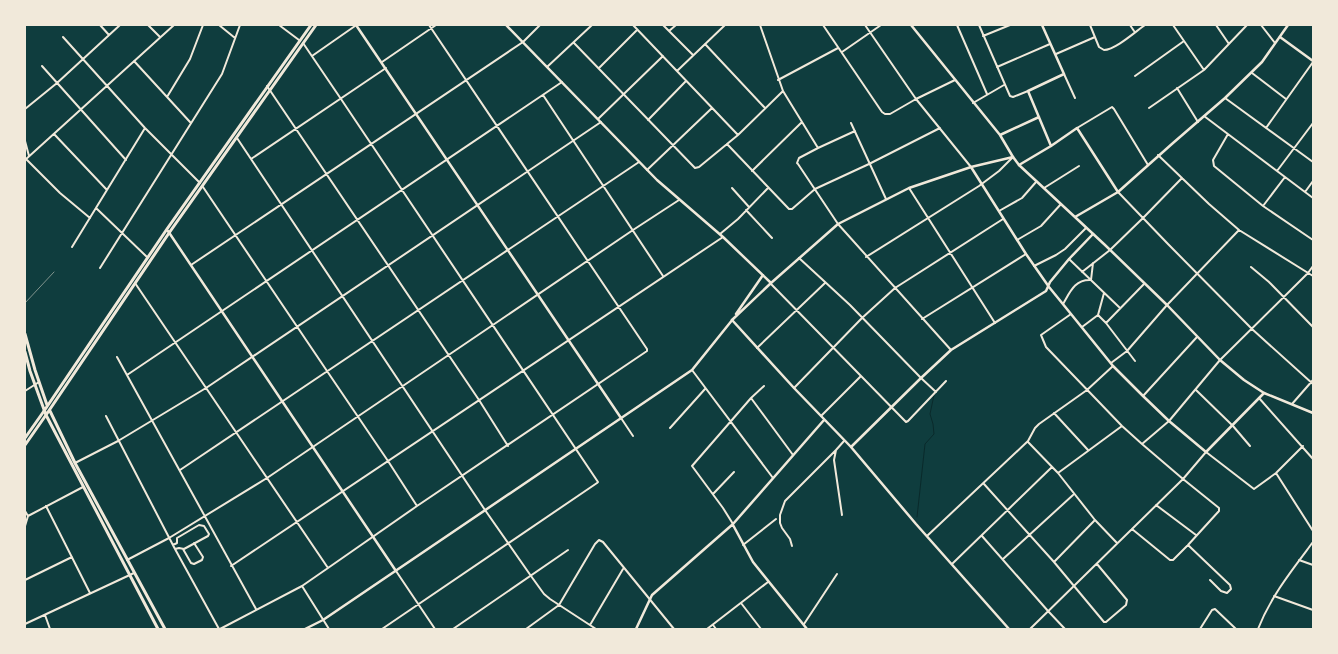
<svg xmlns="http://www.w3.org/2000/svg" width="1338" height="654" font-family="Lato,sans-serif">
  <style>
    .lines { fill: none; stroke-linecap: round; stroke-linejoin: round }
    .stream { stroke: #0a2a2b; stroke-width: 1 }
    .service { stroke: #f1e9da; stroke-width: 0.5 }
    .minor { stroke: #f1e9da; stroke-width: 2 }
    .tertiary { stroke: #f1e9da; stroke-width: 2.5 }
    .secondary { stroke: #f1e9da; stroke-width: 2.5 }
    .primary { stroke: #f1e9da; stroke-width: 3 }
    .trunk { stroke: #f1e9da; stroke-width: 3 }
  </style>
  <rect width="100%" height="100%" fill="#0f3d3e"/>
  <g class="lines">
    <!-- stream -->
    <path class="stream" d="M917 517 925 444 934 434 933 424 930 414 934 395"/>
    <!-- service -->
    <path class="service" d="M25 303 54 272"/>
    <!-- minor -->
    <path class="minor" d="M100 25 109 35
      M148 25 160 37
      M219 25 235 38
      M279 25 299 40
      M633 25 738 135
      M663 25 693 55
      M760 25 783 91 818 148
      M823 25 882 112 885 114H890L916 99 955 80
      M865 25 916 99 971 167
      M957 25 987 94
      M979 25 1010 96 1013 97 1028 91
      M1090 25 1099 47 1104 50C1115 50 1135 32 1145 25
      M1130 25 1134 31
      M1173 25 1204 70
      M1216 25 1229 44
      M1261 25 1275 43
      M669 31 676 25
      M983 36 1010 25
      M63 37 145 128 200 183
      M303 43 341 99 598 482 597 483 382 629
      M574 43 695 168 699 167 738 135 783 91
      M705 44 765 108
      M842 52 881 25
      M1056 54 1095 37
      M312 56 355 26
      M134 61 190 122
      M382 62 436 25
      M42 66 126 160
      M547 67 592 25
      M997 67 1050 44
      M599 68 637 30
      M677 71 725 25
      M1252 73 1286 99
      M1064 74 1075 98
      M1135 76 1184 41
      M778 80 838 48
      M267 86 479 400 508 446
      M1177 88 1198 122
      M543 95 663 276
      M167 97 190 59 203 25
      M1225 98 1313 162
      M973 103 1004 85
      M1149 108 1204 70 1247 25
      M25 109 57 83 120 25
      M1204 116 1313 198
      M598 119 663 56
      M648 120 686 81
      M851 123 886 199
      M1077 128 1112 107 1114 109 1148 165
      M1266 128 1313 62
      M855 131 818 148 799 158 797 163 798 164 838 224 951 350
      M54 134 107 190
      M1228 134 1213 160 1214 166 1263 206 1313 240
      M237 138 485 510 531 576 544 594 550 599 596 629
      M25 141 29 156
      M727 144 789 209H792L815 189 869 164 940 128
      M1158 155 1209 204 1239 230 1313 276
      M26 159 60 193 90 218
      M251 159 386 68
      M25 160 174 25
      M647 170 712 108
      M752 171 802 122
      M1277 171 1313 123
      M203 187 327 371 388 461 417 506
      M732 188 749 207
      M909 188 995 323
      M1044 188 1079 166
      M1118 192 1168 244 1252 329 1313 384
      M1305 192 1313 181
      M1263 206 1285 177
      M96 208 147 257
      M746 210 772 238
      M999 211 1022 198 1036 182
      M720 234 738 219 768 188
      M1017 240 1041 226 1061 204
      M72 247 145 128
      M866 257 979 186 999 171 1013 157
      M799 258 850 305 921 378 936 392
      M1069 259 1120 308
      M191 265 523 42 540 25
      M1034 266 1056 255 1065 249 1086 228
      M1251 267 1269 282 1313 327
      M100 268 222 74 240 25
      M1082 272 1110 250 1143 218 1182 178
      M135 283 328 568
      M771 284 906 422 908 421 946 381
      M1063 304C1070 292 1075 279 1091 280L1093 263
      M1071 314 1041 335 1046 347 1122 426 1142 444 1183 479 1219 508V511L1188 545 1173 560H1170L1132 529
      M1098 315 1106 323 1135 361
      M922 319 1026 254
      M1106 323 1144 284
      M1082 327 1098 315 1104 293
      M757 348 825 283
      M117 357 256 609
      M1111 363 1127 351 1167 305 1239 230
      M692 370 773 478
      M127 375 562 82
      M794 388 862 318 895 288 1003 219
      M1196 390 1233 426 1250 446
      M25 391 39 382
      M1143 396 1197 337
      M751 398 793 455
      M1259 398 1313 459
      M1292 404 1313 380
      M1054 413 1088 450
      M106 416 175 549 219 629
      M821 416 861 376
      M621 418 633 436
      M670 428 705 389
      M1028 442 1058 473 1095 520 1117 543
      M1142 444 1169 421 1220 360 1308 273 1313 266
      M75 463 118 441 206 388 601 122
      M180 470 639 162
      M1058 473 1122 426
      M1276 473 1313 531
      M984 484 1054 562 1104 622H1106L1126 605 1127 600 1097 564
      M713 494 734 472
      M1156 505 1196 535
      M46 506 90 593
      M25 511 28 516 25 526
      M842 515 834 460 836 450 844 441
      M28 516 83 487
      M733 524 723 508 692 466 751 398 764 386
      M927 536 1028 441 1035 428 1039 424 1087 390 1113 366
      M982 536 1048 611 1065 629
      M173 545 177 543V538L199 525 204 526 209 534 208 536 184 549 179 548 175 549
      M743 545 776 519
      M1188 545 1230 585 1231 589 1227 593 1221 591 1210 580
      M792 546 790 539 782 528 780 523V515L785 501 836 450
      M183 549 191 563 194 564 202 560 203 557 194 543
      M1003 559 1073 495
      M127 560 169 538 267 478 633 230 679 200
      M1299 560 1313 565
      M1054 562 1095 520
      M952 564 1052 467
      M231 566 723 237
      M396 571 435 629
      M25 580 72 557
      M302 586 329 629
      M1274 596 1313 610
      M741 603 761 629
      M45 615 50 629
      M25 624 134 573
      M804 624 837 574
      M590 625 623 569
      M713 625 716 629
      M220 629 302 586 328 568 417 506 647 351V349L429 25
      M453 629 568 550
      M526 629 559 605 595 544 599 540 603 542 674 629
      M707 629 768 582
      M1030 629 1183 479 1206 452 1254 489 1276 473 1303 446
      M1200 629 1212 610 1215 609 1236 629
      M1258 629C1271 596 1292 570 1313 542"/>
    <!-- tertiary -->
    <path class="tertiary" d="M356 25 621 418
      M911 25 1000 135 1013 157
      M1042 25 1064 74 1028 91 1051 146
      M1280 37 1313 61
      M1000 135 1039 117
      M1019 165 1051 146 1077 128 1118 192
      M971 167 1026 254 1049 287 1071 314 1113 366 1143 396 1169 421 1206 452 1264 393
      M168 231 396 571
      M732 320 794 388 851 447 916 524 1009 629
      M851 447 921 378 951 350 1046 291 1050 282 1069 259 1093 234
      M733 525 753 562 807 629
      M636 629 652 595 733 524 824 420"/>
    <!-- secondary -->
    <path class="secondary" d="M506 25 657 180 723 237 771 283
      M1075 217 1118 192 1173 143 1225 98 1262 62 1288 25
      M736 314 763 275
      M732 320 771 283 838 224 909 188 971 167 1013 157 1019 165 1105 245 1167 305 1220 360 1244 380 1264 393 1313 413
      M305 629 323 620 692 370 733 319"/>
    <!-- primary -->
    <path class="primary" d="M25 334 35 370 47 405
      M25 352 30 371 46 415 158 629
      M44 411 167 229 311 25
      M50 411 75 463 165 629
      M46 415 169 233 316 25"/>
    <!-- trunk -->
    <path class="trunk" d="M25 438 44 411
      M25 445 46 415"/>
  </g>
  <!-- border -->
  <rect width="1338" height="654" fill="none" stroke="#f1e9da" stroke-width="52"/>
</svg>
